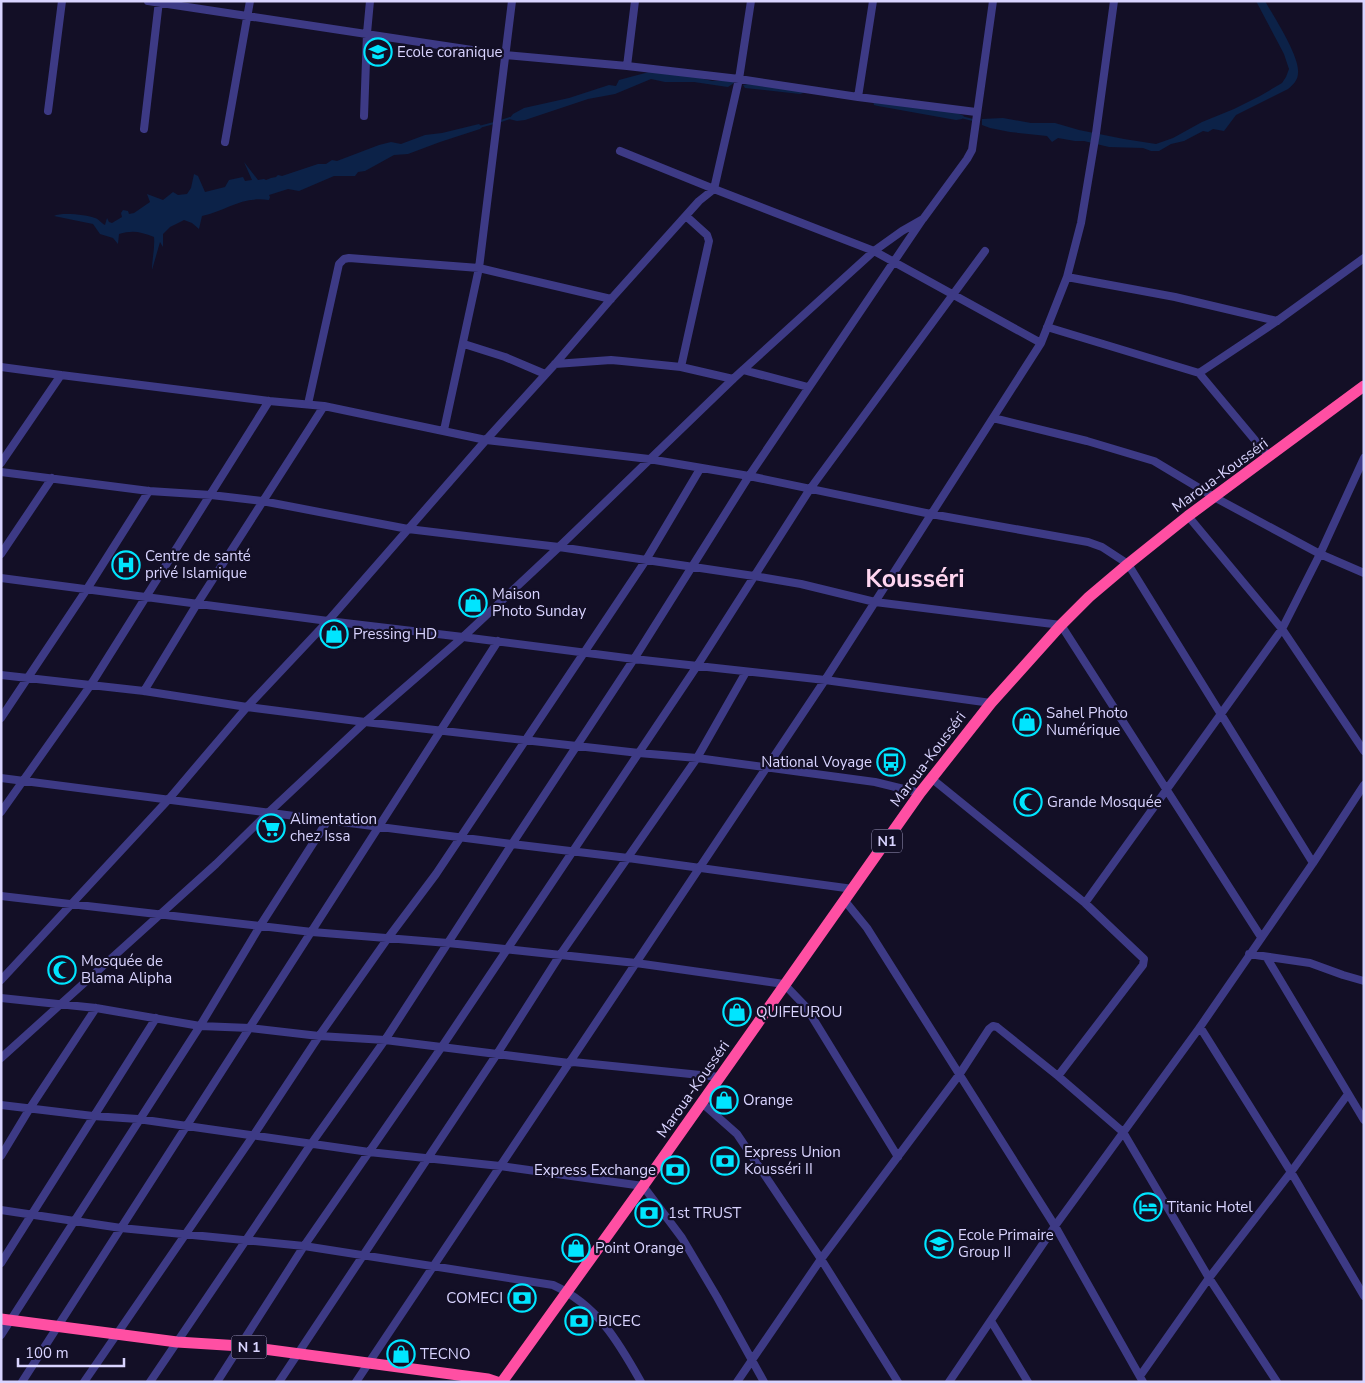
<svg xmlns="http://www.w3.org/2000/svg" width="1365" height="1383" font-family="'Nunito Sans',sans-serif">
  <style>
    .water { fill: #0c2248 }
    .lines { fill: none; stroke-linecap: round; stroke-linejoin: round }
    .stream { stroke: #0c2248; stroke-width: 2 }
    .minor { stroke: #3d3a85; stroke-width: 8 }
    .highway { stroke: #ff4fa3; stroke-width: 11 }
    .labels { text-anchor: middle; dominant-baseline: central; stroke-width: 4.5; stroke-linejoin: round; paint-order: stroke }
    .shield { fill: #130f26; stroke: #9e99be; stroke-width: 1 }
    .shield-label { font-size: 14px; font-weight: bold; fill: #d9d4ff }
    .poi-label { font-size: 15px; fill: #d9d4ff; stroke: #130f26; text-anchor: start }
    .street-label { font-size: 15px; fill: #d9d4ff; stroke: #130f26 }
    .town-label { font-size: 25px; font-weight: bold; fill: #ffd6f0; stroke: #130f26 }
  </style>
  <rect width="100%" height="100%" fill="#130f26"/>
  <!-- water -->
  <path class="water" d="M1256 1H1265C1274 17 1300 57 1298 73 1298 80 1293 85 1288 89L1236 115 1224 131 1213 129 1208 132 1203 131 1184 141 1171 144 1159 151H1151L1143 148 1109 147 1084 141H1075L1058 138 1052 142 1047 136 1010 132 990 128 982 125V119L1003 118 1031 123H1055L1079 130 1124 139 1156 144 1173 138 1202 122 1234 109 1260 96 1282 83 1286 77 1289 69 1284 54Z
    M649 72 692 76 712 81H732L734 83 728 87 721 86 694 82H665L651 79 615 94 588 99 525 120 517 121 509 119 513 114 524 108 569 98 609 85 616 86 619 80Z
    M748 84 806 92 800 94 745 88 743 85Z
    M873 101 953 111 964 116 962 119 956 120 878 106 874 105Z
    M479 124 482 127 480 129 440 142 408 154 394 155 365 171 358 172 355 176H334L299 191 288 189 269 195 270 197 269 200C241 196 228 210 202 216L199 229 192 223 184 220 170 227 163 234V247L160 242 152 270C152 259 155 248 154 237 141 232 133 230 119 234L118 244 113 238 100 234 93 224 54 216C62 212 87 215 95 218 99 219 101 223 105 225L107 218 109 222 112 223 122 217 121 213 123 210 128 211 129 214 134 213 150 202 147 194 163 200 173 192 178 195 187 194 191 188 194 174 198 176 205 192 225 187 229 180 243 177 245 181 252 180 244 162 258 180 264 179 266 180 271 178 276 177 278 175 282 176 318 164H326L332 160 337 161 379 145 391 142 401 144 425 135 442 133Z"/>
  <g class="lines">
    <!-- stream -->
    <path class="stream" d="M961 117 973 120
      M501 121 510 118
      M479 127 494 123"/>
    <!-- minor -->
    <path class="minor" d="M148 1 505 55 627 66 739 79 858 97 976 112
      M627 66 635 1
      M858 97 873 1
      M48 111 62 1
      M364 116 367 33 370 1
      M144 129 159 1
      M225 142 250 1
      M620 151 714 189 874 251 1041 343
      M1067 277 1175 297 1277 321
      M1047 327 1199 373 1269 457
      M464 344 505 357 545 374
      M555 364 611 360 622 361 681 367 733 379
      M1 367 61 375
      M681 367 709 241 707 235 686 216
      M743 370 808 387
      M1199 373 1277 321 1364 258
      M308 404 339 264 344 259 349 258 479 268 611 299
      M993 418 1087 441 1154 461 1214 497 1320 554 1364 573
      M444 430 479 268 512 1
      M1 463 61 375 269 401 324 406
      M1 472 149 491 211 495 262 501 408 529 559 547 754 576 801 584 875 602 1061 625 1261 937
      M1188 516 1282 629 1364 751
      M1 554 52 478
      M1 578 328 621 463 637 634 659 825 680 991 703
      M1 675 144 691 247 707 365 722 639 753 697 758 875 782 920 793
      M144 691 197 604 324 406 486 440 649 459 749 476 931 514 1088 542 1102 547 1128 564 1313 863
      M1 718 87 589 149 491
      M1 778 512 844 628 858 853 889
      M931 778 1085 903 1144 959 1143 965 1058 1076
      M1 812 90 686 269 401
      M1 896 312 932 448 943 636 963 784 984 806 1007 898 1157
      M845 901 867 928 1055 1226 1143 1382
      M1085 903 1282 629 1320 554 1364 458
      M1249 954 1310 963 1343 975 1364 981
      M1267 958 1364 1120
      M1 980 168 800 247 707 328 621 486 440 555 364 611 299 699 201 714 189 739 79 751 1
      M1 998 96 1008 200 1026 250 1028 319 1036 385 1040 569 1063 573 1062 720 1077
      M1200 1027 1291 1172 1364 1296
      M1 1058 216 864 268 813 365 722 463 637 559 547 733 379 874 251 902 231 923 219 967 159 972 150 993 1
      M702 1103 737 1134 821 1259 898 1382
      M1 1105 93 1116 138 1119 369 1152 500 1166 643 1186 682 1238 717 1297 764 1382
      M1 1156 30 1108 96 1008
      M1 1210 121 1228 304 1246 553 1285C597 1305 618 1341 641 1382
      M1 1263 156 1018
      M991 1321 1028 1382
      M1 1335 200 1026 260 926 328 820
      M1140 1376 1209 1278 1291 1172 1348 1094
      M22 1382 498 641
      M84 1382 253 1136 319 1036 388 938 436 874 646 560 700 469
      M150 1382 311 1144 385 1040 512 844 634 659 749 476 922 220
      M217 1382 304 1246 441 1048 697 666 810 489 985 251
      M279 1382 497 1054 560 955 697 758 746 672
      M356 1382 825 680 1041 343 1067 277 1081 223 1096 133 1114 1
      M737 1382 821 1259 959 1075 989 1029 993 1026 997 1027 1058 1076 1123 1132 1209 1278 1277 1382
      M949 1382 1055 1226 1200 1027 1313 863 1364 785"/>
    <!-- highway -->
    <path class="highway" d="M1 1319 177 1342 241 1346 488 1379 497 1382
      M502 1382 643 1186 920 793 991 703 1061 625 1089 597 1128 564 1188 516 1364 386"/>
  </g>
  <!-- icons -->
  <defs>
    <g id="school-ring" transform="scale(1.4375)"><circle r="9.5" fill="#130f26" stroke="#00e5ff" stroke-width="1.5"/><path d="M0-5L7-2L0 1L-7-2ZM-4 1L0 2.5L4 1V4Q0 6-4 4Z" fill="#00e5ff"/></g>
    <g id="hospital-ring" transform="scale(1.4375)"><circle r="9.5" fill="#130f26" stroke="#00e5ff" stroke-width="1.5"/><path d="M-5-5h3v3.5h4V-5h3V5h-3V1.5h-4V5h-3Z" fill="#00e5ff"/></g>
    <g id="shop-ring" transform="scale(1.4375)"><circle r="9.5" fill="#130f26" stroke="#00e5ff" stroke-width="1.5"/><path d="M-5-2.5h2.3a2.7 3.5 0 0 1 5.4 0H5L5.5 6h-11ZM-1.5-2.5h3a1.5 2.3 0 0 0-3 0Z" fill="#00e5ff"/></g>
    <g id="bus-ring" transform="scale(1.4375)"><circle r="9.5" fill="#130f26" stroke="#00e5ff" stroke-width="1.5"/><path d="M-5-6H5V4H4V6H2V4H-2V6H-4V4H-5ZM-3.5-4V0h7V-4ZM-3.5 1.2v1.5H-2V1.2ZM2 1.2v1.5H3.5V1.2Z" fill="#00e5ff"/></g>
    <g id="mosque-ring" transform="scale(1.4375)"><circle r="9.5" fill="#130f26" stroke="#00e5ff" stroke-width="1.5"/><path d="M3.5-4.9A6 6 0 1 0 3.5 4.9A5 5 0 1 1 3.5-4.9Z" fill="#00e5ff"/></g>
    <g id="supermarket-ring" transform="scale(1.4375)"><circle r="9.5" fill="#130f26" stroke="#00e5ff" stroke-width="1.5"/><path d="M-6-5.5h2.5l.6 2H6L4.5 2H-2.5L-4.4-4H-6ZM-1.5 3.2a1.3 1.3 0 1 0 .1 0ZM3 3.2a1.3 1.3 0 1 0 .1 0Z" fill="#00e5ff"/></g>
    <g id="bank-ring" transform="scale(1.4375)"><circle r="9.5" fill="#130f26" stroke="#00e5ff" stroke-width="1.5"/><path d="M-6-4H6V4H-6ZM0-2.3a2.3 2.3 0 1 0 0 4.6a2.3 2.3 0 1 0 0-4.6Z" fill="#00e5ff"/></g>
    <g id="hotel-ring" transform="scale(1.4375)"><circle r="9.5" fill="#130f26" stroke="#00e5ff" stroke-width="1.5"/><path d="M-6-4.5h1.5V1H6V5H4.5V3h-9V5H-6ZM-4 0a1.8 1.8 0 1 1 3.6 0ZM.5 0V-2.5h3Q6-2.5 6 0Z" fill="#00e5ff"/></g>
  </defs>
  <g fill-rule="evenodd">
    <use href="#school-ring" x="378" y="52"/>
    <use href="#hospital-ring" x="126" y="565"/>
    <use href="#shop-ring" x="473" y="603"/>
    <use href="#shop-ring" x="334" y="634"/>
    <use href="#shop-ring" x="1027" y="722"/>
    <use href="#bus-ring" x="891" y="762"/>
    <use href="#mosque-ring" x="1028" y="802"/>
    <use href="#supermarket-ring" x="271" y="828"/>
    <use href="#mosque-ring" x="62" y="970"/>
    <use href="#shop-ring" x="737" y="1012"/>
    <use href="#shop-ring" x="724" y="1100"/>
    <use href="#bank-ring" x="725" y="1161"/>
    <use href="#bank-ring" x="675" y="1170"/>
    <use href="#hotel-ring" x="1148" y="1207"/>
    <use href="#bank-ring" x="649" y="1213"/>
    <use href="#school-ring" x="939" y="1244"/>
    <use href="#shop-ring" x="576" y="1248"/>
    <use href="#bank-ring" x="522" y="1298"/>
    <use href="#bank-ring" x="579" y="1321"/>
    <use href="#shop-ring" x="401" y="1354"/>
  </g>
  <g class="labels">
    <!-- shield labels -->
    <g class="shield">
      <rect x="872" y="829.5" width="30" height="23" rx="4"/>
      <rect x="231.5" y="1335.5" width="35" height="23" rx="4"/>
    </g>
    <g class="shield-label">
      <text x="887" y="841">N1</text>
      <text x="249" y="1347">N 1</text>
    </g>
    <!-- poi labels -->
    <g class="poi-label">
      <text x="397" y="52">Ecole coranique</text>
      <text x="145" y="556">Centre de santé<tspan x="145" dy="17">privé Islamique</tspan></text>
      <text x="492" y="594">Maison<tspan x="492" dy="17">Photo Sunday</tspan></text>
      <text x="353" y="634">Pressing HD</text>
      <text x="1046" y="713">Sahel Photo<tspan x="1046" dy="17">Numérique</tspan></text>
      <text x="872" y="762" text-anchor="end">National Voyage</text>
      <text x="1047" y="802">Grande Mosquée</text>
      <text x="290" y="819">Alimentation<tspan x="290" dy="17">chez Issa</tspan></text>
      <text x="81" y="961">Mosquée de<tspan x="81" dy="17">Blama Alipha</tspan></text>
      <text x="756" y="1012">QUIFEUROU</text>
      <text x="743" y="1100">Orange</text>
      <text x="744" y="1152">Express Union<tspan x="744" dy="17">Kousséri II</tspan></text>
      <text x="656" y="1170" text-anchor="end">Express Exchange</text>
      <text x="1167" y="1207">Titanic Hotel</text>
      <text x="668" y="1213">1st TRUST</text>
      <text x="958" y="1235">Ecole Primaire<tspan x="958" dy="17">Group II</tspan></text>
      <text x="595" y="1248">Point Orange</text>
      <text x="503" y="1298" text-anchor="end">COMECI</text>
      <text x="598" y="1321">BICEC</text>
      <text x="420" y="1354">TECNO</text>
    </g>
    <!-- street labels -->
    <g class="street-label">
      <text transform="translate(1220 475) rotate(-36)">Maroua-Kousséri</text>
      <text transform="translate(928 759) rotate(-53)">Maroua-Kousséri</text>
      <text transform="translate(693 1089) rotate(-55)">Maroua-Kousséri</text>
    </g>
    <!-- town labels -->
    <g class="town-label">
      <text x="915" y="579">Kousséri</text>
    </g>
  </g>
  <!-- border -->
  <rect width="1365" height="1383" fill="none" stroke="#d9d4ff" stroke-width="5"/>
  <!-- scale -->
  <path d="M18 1358v8h106v-8" fill="none" stroke="#d9d4ff" stroke-width="2.5"/>
  <text x="25" y="1358" font-size="15" fill="#d9d4ff" stroke="#130f26" stroke-width="4" paint-order="stroke">100 m</text>
</svg>
